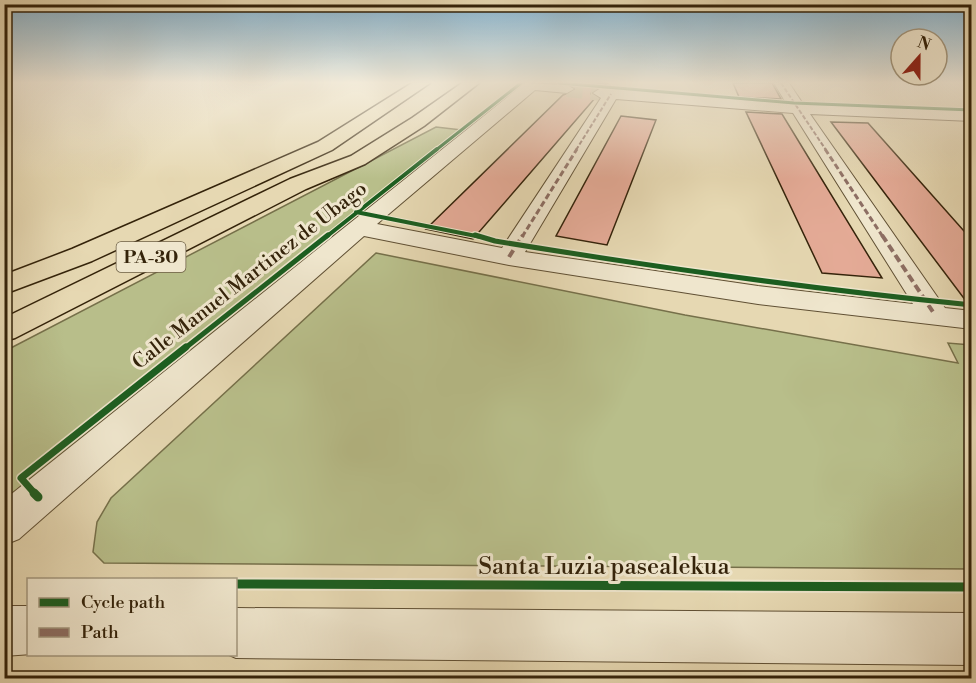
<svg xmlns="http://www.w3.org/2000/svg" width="976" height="683" font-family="'Libre Bodoni',serif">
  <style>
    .green { fill: #b8be8a; stroke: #76704a; stroke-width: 1.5 }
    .building { fill: #e5ab97; stroke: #34230a; stroke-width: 1.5 }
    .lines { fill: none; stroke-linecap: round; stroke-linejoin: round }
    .street-tunnel { stroke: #c2b490; stroke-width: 16; stroke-dasharray: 16 8; stroke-linecap: butt }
    .street-casing { stroke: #605034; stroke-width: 2 }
    .highway-casing { stroke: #34230a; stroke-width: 3 }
    .street { fill: #efe6cd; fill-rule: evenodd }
    .highway { fill: #e6d8b2; fill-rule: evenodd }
    .quiet-far2 { stroke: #8d6e63; stroke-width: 2; stroke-dasharray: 4.5 2; stroke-linecap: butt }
    .quiet-far1 { stroke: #8d6e63; stroke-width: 3; stroke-dasharray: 6 3; stroke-linecap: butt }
    .quiet { stroke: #8d6e63; stroke-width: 4; stroke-dasharray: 8 4; stroke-linecap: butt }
    .cycleway-far4-casing { stroke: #efe6cd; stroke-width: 5 }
    .cycleway-far3-casing { stroke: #efe6cd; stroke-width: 6 }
    .cycleway-far2-casing { stroke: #efe6cd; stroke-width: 8 }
    .cycleway-far1-casing { stroke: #efe6cd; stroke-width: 10 }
    .cycleway-casing { stroke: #efe6cd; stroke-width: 13 }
    .cycleway-far4 { stroke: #1b5e20; stroke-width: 3 }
    .cycleway-far3 { stroke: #1b5e20; stroke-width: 4 }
    .cycleway-far2 { stroke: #1b5e20; stroke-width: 5 }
    .cycleway-far1 { stroke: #1b5e20; stroke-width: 7 }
    .cycleway { stroke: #1b5e20; stroke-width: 9 }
    .labels { text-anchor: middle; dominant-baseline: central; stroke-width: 6; stroke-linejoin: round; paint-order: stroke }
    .shield { fill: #efe6cd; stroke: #6c5e44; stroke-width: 1.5 }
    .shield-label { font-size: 18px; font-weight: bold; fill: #34230a }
    .street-label { font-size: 20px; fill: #34230a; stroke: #efe6cd }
    .near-street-label { font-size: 24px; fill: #34230a; stroke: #efe6cd }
  </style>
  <rect width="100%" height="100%" fill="#e6d8b2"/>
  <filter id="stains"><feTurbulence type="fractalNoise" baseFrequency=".00333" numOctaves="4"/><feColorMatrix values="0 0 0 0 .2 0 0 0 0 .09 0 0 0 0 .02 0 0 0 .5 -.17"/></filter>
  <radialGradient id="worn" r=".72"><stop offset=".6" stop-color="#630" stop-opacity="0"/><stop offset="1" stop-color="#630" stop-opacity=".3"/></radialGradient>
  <!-- green -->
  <path class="green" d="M436 127 462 130 356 213 5 526V351Z
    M376 253 685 315 958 363 948 343 971 345V569L104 563 93 552 97 522 111 498Z"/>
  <!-- building -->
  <path class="building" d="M575 83H608L592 91 591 94 596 97 473 239 426 229 563 95 575 91 576 88 573 86Z
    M733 83H772L781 99 739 97Z
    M746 112 782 114 882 278 822 273Z
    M621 116 656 120 607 245 556 236Z
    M831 122 868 123 972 240V309Z"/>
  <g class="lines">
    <!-- street-tunnel -->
    <path class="street-tunnel" d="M567 89 601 93"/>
    <!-- street casing -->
    <g class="street-casing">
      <path id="street" d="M525 83 567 85 574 89 567 93 535 90 377 224 502 248 601 98 593 93 601 88 786 103 774 83H789L803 104 972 111V121L810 114 945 308 972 311V329L758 304 509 265 364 236 19 539 4 545V500ZM616 99 793 113 913 304 758 286 525 252Z
        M4 606H28V654H32L4 656Z
        M236 608 972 613V665L236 658 227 654H236Z"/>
    </g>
    <!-- highway casing -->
    <g class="highway-casing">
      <path id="highway" d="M412 83H430L332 150 92 261 4 294V275L72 249 318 142Z
        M462 83H479L424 126 365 164 306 189 15 338 4 341V318L290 179 351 156 412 118Z"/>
    </g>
    <!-- street -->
    <use href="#street" class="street"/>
    <!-- highway -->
    <use href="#highway" class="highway"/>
    <!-- quiet-far2 -->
    <path class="quiet-far2" d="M781 83 826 150
      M576 150 611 94"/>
    <!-- quiet-far1 -->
    <path class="quiet-far1" d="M825 149 883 237
      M522 237 577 149"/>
    <!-- quiet -->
    <path class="quiet" d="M882 235 935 315
      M509 257 523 235"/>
    <!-- cycleway-far4 casing -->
    <g class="cycleway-far4-casing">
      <path id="cycleway-far4" d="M559 83 794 103 972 110
        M436 150 521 83"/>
    </g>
    <!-- cycleway-far3 casing -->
    <g class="cycleway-far3-casing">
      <path id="cycleway-far3" d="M356 212 481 237
        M326 237 437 149"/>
    </g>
    <!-- cycleway-far2 casing -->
    <g class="cycleway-far2-casing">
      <path id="cycleway-far2" d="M475 235 495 241C653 267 812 289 972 305
        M184 349 328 235"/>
    </g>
    <!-- cycleway-far1 casing -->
    <g class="cycleway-far1-casing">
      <path id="cycleway-far1" d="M36 495 21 478 186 347"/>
    </g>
    <!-- cycleway casing -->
    <g class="cycleway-casing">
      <path id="cycleway" d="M34 493 38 497
        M236 584 972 587"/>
    </g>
    <!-- cycleway-far4 -->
    <use href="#cycleway-far4" class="cycleway-far4"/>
    <!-- cycleway-far3 -->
    <use href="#cycleway-far3" class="cycleway-far3"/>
    <!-- cycleway-far2 -->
    <use href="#cycleway-far2" class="cycleway-far2"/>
    <!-- cycleway-far1 -->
    <use href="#cycleway-far1" class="cycleway-far1"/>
    <!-- cycleway -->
    <use href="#cycleway" class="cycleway"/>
  </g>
  <!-- sky -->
  <linearGradient id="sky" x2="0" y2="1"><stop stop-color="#87b6d3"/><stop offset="0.46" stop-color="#f4eddc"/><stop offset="1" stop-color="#f4eddc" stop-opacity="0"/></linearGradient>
  <rect width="976" height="179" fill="url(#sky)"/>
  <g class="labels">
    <!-- shield labels -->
    <rect class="shield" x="116.5" y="242" width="69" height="30" rx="4.5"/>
    <g class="shield-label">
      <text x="151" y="257">PA-30</text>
    </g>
    <!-- street labels -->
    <g class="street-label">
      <text transform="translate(250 276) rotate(-38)">Calle Manuel Martinez de Ubago</text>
    </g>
    <!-- near-street labels -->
    <g class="near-street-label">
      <text x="604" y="567">Santa Luzia pasealekua</text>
    </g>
  </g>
  <!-- margin -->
  <rect width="976" height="683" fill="none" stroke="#e6d8b2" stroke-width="24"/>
  <rect x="6" y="6" width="964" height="671" fill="none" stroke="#34230a" stroke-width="3"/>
  <rect x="12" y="12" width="952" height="659" fill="none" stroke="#34230a" stroke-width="1.5"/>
  <!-- legend -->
  <rect x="27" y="578" width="210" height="78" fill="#efe6cd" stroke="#a4987f" stroke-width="1.5"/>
  <rect x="39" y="598" width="30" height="9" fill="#1b5e20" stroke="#a4987f" stroke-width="1.5"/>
  <text x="81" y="608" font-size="18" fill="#34230a">Cycle path</text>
  <rect x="39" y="628" width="30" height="9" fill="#8d6e63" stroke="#a4987f" stroke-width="1.5"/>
  <text x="81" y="638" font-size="18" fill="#34230a">Path</text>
  <!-- north arrow -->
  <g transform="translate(919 57) rotate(21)"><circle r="28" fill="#efe6cd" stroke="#a4987f" stroke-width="1.5"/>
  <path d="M0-4.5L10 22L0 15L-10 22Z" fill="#8f2418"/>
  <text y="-9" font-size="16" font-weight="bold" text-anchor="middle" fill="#34230a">N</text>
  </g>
  <rect width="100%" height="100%" filter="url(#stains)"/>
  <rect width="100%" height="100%" fill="url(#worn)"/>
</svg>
